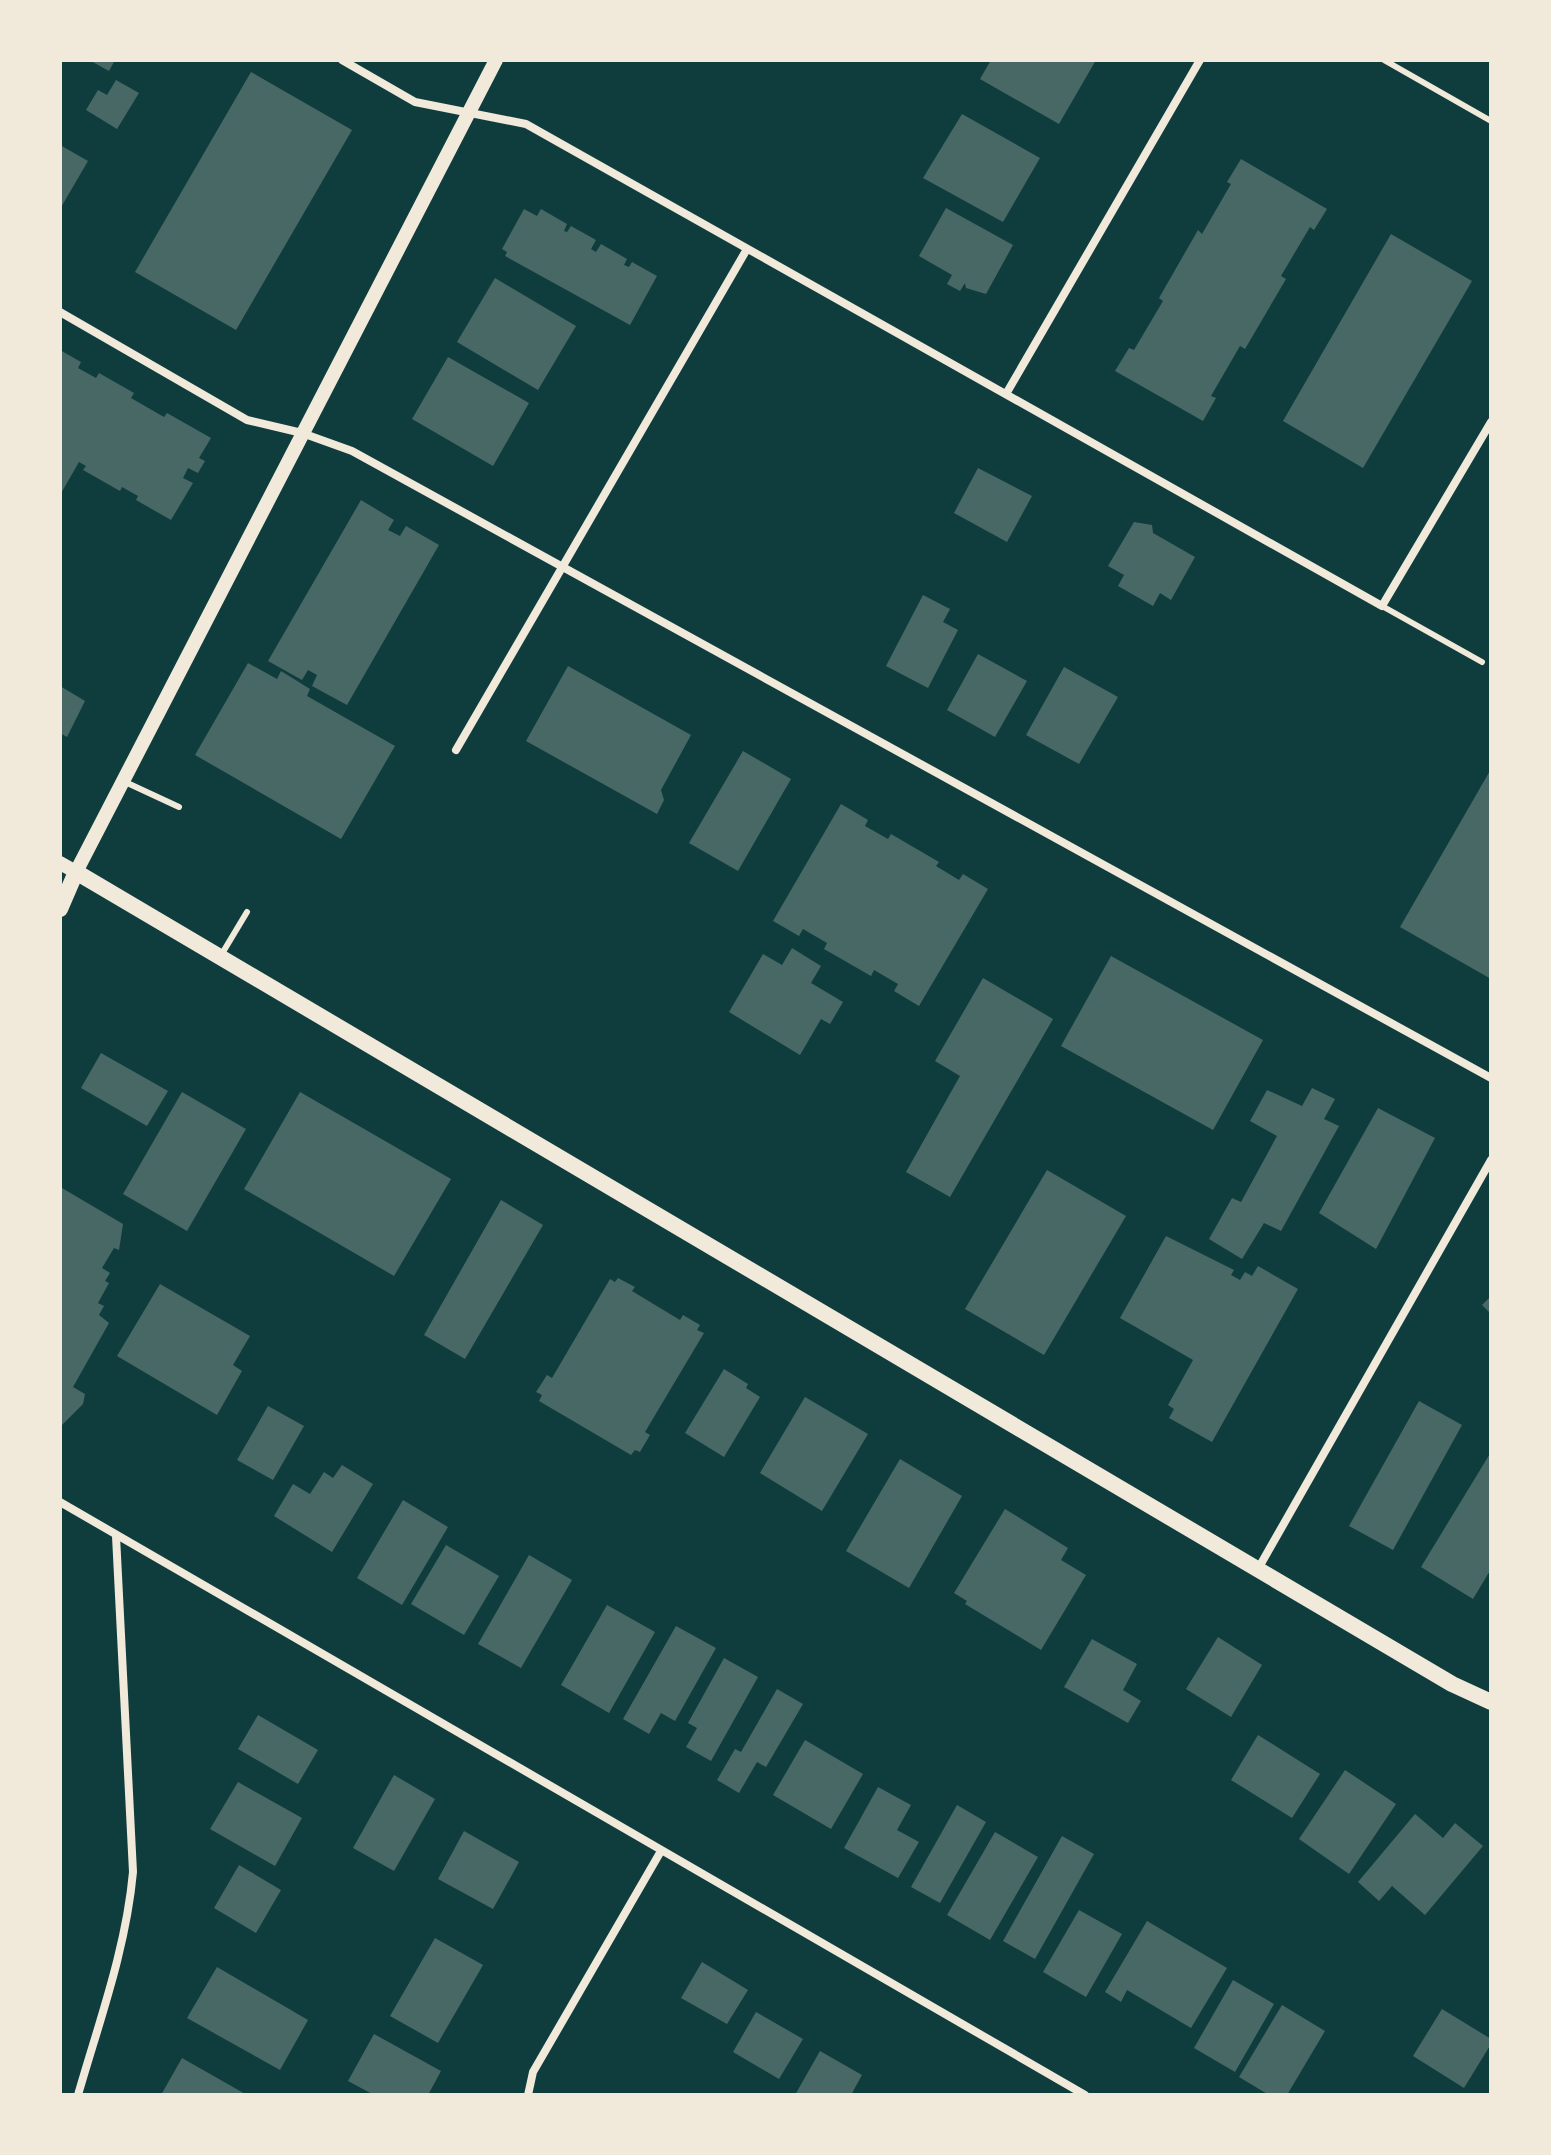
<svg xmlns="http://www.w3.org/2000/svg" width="1551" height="2155" font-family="'Fira Sans Condensed',sans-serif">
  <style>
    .building { fill: #486865 }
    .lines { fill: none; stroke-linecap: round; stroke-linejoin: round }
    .service { stroke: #f1e9da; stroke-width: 6 }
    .minor { stroke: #f1e9da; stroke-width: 8 }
    .tertiary { stroke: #f1e9da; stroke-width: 14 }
    .secondary { stroke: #f1e9da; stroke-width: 16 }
  </style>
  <rect width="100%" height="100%" fill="#0f3d3e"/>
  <!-- building -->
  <path class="building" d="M89 60H115L109 71Z
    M991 60H1096L1059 124 980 79Z
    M251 72 352 130 236 330 135 272Z
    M116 80 139 93 117 129 86 110 98 90 107 95Z
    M962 114 1040 158 1003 222 923 178Z
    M60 145 88 161 60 209Z
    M1241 159 1327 209 1314 230 1310 227 1281 276 1286 279 1245 349 1240 346 1211 396 1216 398 1203 421 1115 371 1129 348 1134 350 1163 301 1159 298 1198 230 1202 234 1231 184 1227 182Z
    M946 208 1013 245 986 294 966 288 965 283 960 291 947 284 952 275 919 256Z
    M524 209 537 216 541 209 567 224 564 231 567 232 571 226 596 240 591 249 596 252 601 244 627 259 624 265 629 267 632 262 657 276 630 325 505 256 507 252 502 249Z
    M1391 234 1472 281 1363 468 1283 421Z
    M495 278 576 326 538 390 457 342Z
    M60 350 81 362 78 368 96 378 99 373 134 393 131 398 164 417 167 413 211 438 199 458 205 461 198 473 188 468 183 478 193 483 171 520 136 500 138 496 122 487 120 491 83 470 86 466 79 462 60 495Z
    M448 357 529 403 493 466 412 419Z
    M978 468 1032 496 1007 542 954 513Z
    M361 500 394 520 388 530 400 536 406 526 439 545 347 705 312 686 317 675 308 670 302 680 268 661Z
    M1134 522 1152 525 1153 533 1195 557 1171 600 1160 593 1153 606 1118 586 1124 575 1108 566Z
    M923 595 950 609 943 622 958 630 928 688 886 666Z
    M978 654 1027 681 995 737 947 710Z
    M248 663 277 679 281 671 310 689 307 696 395 746 341 839 195 755Z
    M568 666 691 735 661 790 664 800 657 814 526 741Z
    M1064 667 1118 697 1079 764 1026 735Z
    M60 686 85 701 67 737 60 733Z
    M743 751 791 779 738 871 689 843Z
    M1491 769V979L1400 927Z
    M841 804 868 820 865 826 888 839 891 834 939 862 936 866 959 880 963 874 988 889 919 1006 894 991 898 984 874 970 871 976 824 949 827 943 803 929 799 936 773 921Z
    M792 948 821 966 811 983 843 1002 830 1024 821 1019 800 1055 729 1012 763 954 782 965Z
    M1111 956 1263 1040 1213 1130 1061 1046Z
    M983 978 1053 1019 950 1197 906 1172 960 1076 935 1061Z
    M101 1053 168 1091 147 1126 81 1088Z
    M1312 1088 1335 1099 1324 1119 1339 1126 1281 1231 1264 1223 1242 1259 1209 1239 1232 1198 1241 1202 1277 1136 1250 1121 1267 1090 1302 1106Z
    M182 1092 246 1129 187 1231 123 1194Z
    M300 1092 451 1179 394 1276 244 1189Z
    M1378 1108 1435 1138 1376 1249 1319 1213Z
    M1047 1170 1126 1216 1044 1355 965 1309Z
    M62 1188 123 1224 119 1250 114 1248 102 1268 110 1273 105 1281 109 1283 98 1303 104 1306 99 1315 109 1323 73 1387 85 1394 83 1404 60 1427Z
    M501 1200 543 1225 465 1359 424 1335Z
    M1166 1236 1234 1270 1231 1275 1240 1280 1245 1272 1252 1276 1258 1266 1298 1289 1212 1442 1169 1418 1174 1409 1168 1405 1193 1360 1120 1318Z
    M618 1278 635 1287 632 1291 680 1320 683 1315 700 1325 697 1330 704 1333 645 1432 650 1435 640 1452 635 1450 631 1455 539 1401 542 1395 536 1392 547 1375 552 1378 610 1279 615 1282Z
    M160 1284 250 1336 233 1365 242 1371 217 1415 117 1356Z
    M1491 1296V1314L1482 1305Z
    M724 1369 748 1384 746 1388 760 1397 724 1457 685 1433Z
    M805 1397 868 1434 822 1511 760 1473Z
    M1419 1401 1462 1425 1393 1550 1349 1526Z
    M268 1406 304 1426 273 1480 237 1460Z
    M1491 1452V1569L1473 1599 1421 1567Z
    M900 1459 962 1496 909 1588 846 1551Z
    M342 1465 373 1484 332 1552 274 1516 293 1484 310 1494 324 1472 333 1478Z
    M403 1500 448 1527 402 1605 357 1578Z
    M1005 1509 1068 1548 1061 1560 1086 1575 1041 1650 965 1604 967 1601 954 1593Z
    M446 1545 499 1576 464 1635 411 1604Z
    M529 1555 572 1580 521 1668 478 1644Z
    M607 1605 655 1632 609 1713 561 1685Z
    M676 1626 716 1648 675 1721 661 1713 649 1734 623 1719Z
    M1218 1637 1262 1665 1231 1717 1186 1689Z
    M1092 1639 1137 1664 1123 1690 1141 1701 1128 1723 1064 1687Z
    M724 1658 758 1677 711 1761 686 1747 697 1728 688 1723Z
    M777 1689 803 1704 766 1767 757 1762 739 1793 717 1780 735 1749 741 1752Z
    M258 1715 318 1750 298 1784 238 1749Z
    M1258 1735 1320 1774 1292 1818 1231 1780Z
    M805 1740 863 1774 831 1829 773 1795Z
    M1345 1770 1396 1804 1349 1874 1299 1839Z
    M394 1775 435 1799 394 1871 353 1848Z
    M238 1782 302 1818 275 1866 210 1829Z
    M878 1787 911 1805 897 1830 919 1842 898 1878 844 1848Z
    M957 1805 986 1822 940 1903 911 1887Z
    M1415 1814 1443 1838 1455 1823 1483 1846 1425 1915 1392 1886 1379 1901 1358 1882Z
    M464 1831 519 1862 493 1909 438 1879Z
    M995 1832 1038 1857 990 1940 947 1915Z
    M1062 1836 1094 1854 1035 1959 1003 1941Z
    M239 1865 281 1890 256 1933 214 1908Z
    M1079 1910 1122 1934 1086 1997 1043 1972Z
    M1147 1921 1227 1968 1191 2028 1127 1990 1121 2002 1105 1992Z
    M435 1938 483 1965 438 2043 390 2016Z
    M702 1962 748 1990 727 2024 681 1998Z
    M217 1967 308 2020 280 2070 187 2018Z
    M1233 1980 1274 2004 1235 2072 1194 2048Z
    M1282 2005 1325 2031 1287 2095H1269L1239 2077Z
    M1442 2009 1491 2039V2044L1464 2088 1413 2056Z
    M756 2012 803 2039 779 2079 733 2052Z
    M374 2034 441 2071 428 2095H374L348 2081Z
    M820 2051 862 2075 851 2095H795Z
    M182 2058 247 2095H161Z"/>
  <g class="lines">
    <!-- service -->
    <path class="service" d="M1384 60 1491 121
      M1382 606 1482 662
      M123 781 179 807
      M220 957 247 912"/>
    <!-- minor -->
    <path class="minor" d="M342 60 415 102 526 124 1382 606 1491 422
      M60 312 247 420 302 433 352 451 1491 1078
      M1006 394 1200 60
      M456 750 747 249
      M60 1502 1085 2095
      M1258 1569 1491 1160
      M78 2095C99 2022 126 1949 133 1872L116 1536
      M528 2095 533 2072 661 1851"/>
    <!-- tertiary -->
    <path class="tertiary" d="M60 863 76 872 496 60"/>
    <!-- secondary -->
    <path class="secondary" d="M60 909 76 872 1452 1684 1491 1702"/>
  </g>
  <!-- border -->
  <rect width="1551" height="2155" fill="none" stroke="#f1e9da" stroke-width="124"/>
</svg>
